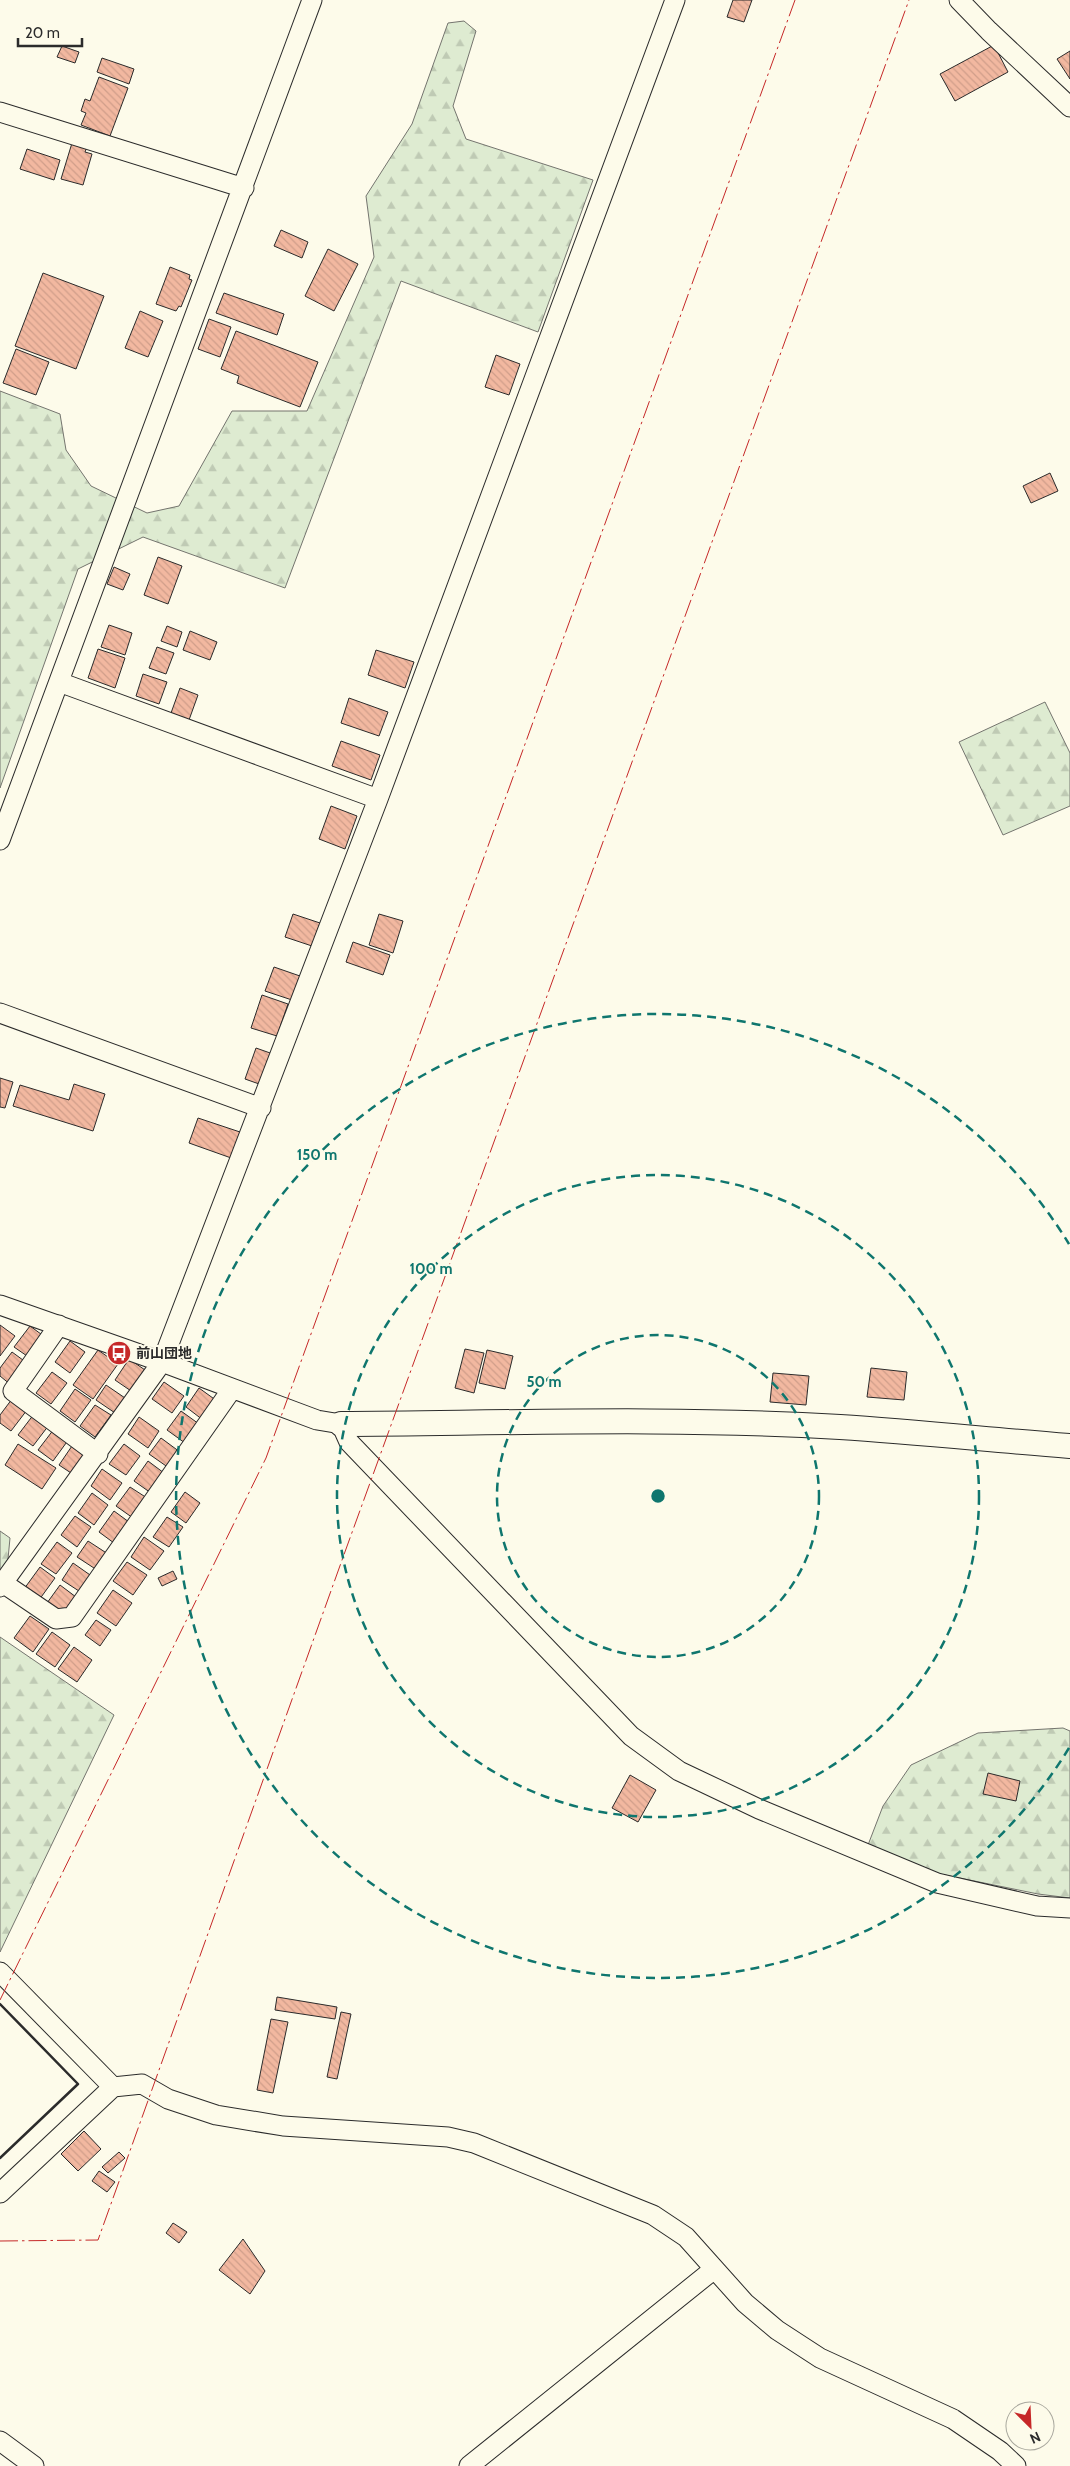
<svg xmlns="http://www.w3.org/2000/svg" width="1070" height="2466" font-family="Cabin,'Noto Sans JP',sans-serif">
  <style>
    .forest { fill: url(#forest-firs); stroke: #74746e }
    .building { fill: url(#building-back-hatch); stroke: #2b2b2b }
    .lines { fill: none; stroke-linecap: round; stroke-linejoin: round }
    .minor-casing { stroke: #2b2b2b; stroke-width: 21 }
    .tertiary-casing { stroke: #2b2b2b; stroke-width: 26 }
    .minor { stroke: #fdfbea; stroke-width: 19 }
    .tertiary { stroke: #fdfbea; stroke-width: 24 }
    .wall { stroke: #2b2b2b; stroke-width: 2.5 }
    .power { stroke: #c62828; stroke-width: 1; stroke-dasharray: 18 4 2.5 4; stroke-linecap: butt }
    .ring { fill: none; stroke: #0f766e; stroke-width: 2.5; stroke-dasharray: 9 6 }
    .labels { text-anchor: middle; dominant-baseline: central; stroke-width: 4; stroke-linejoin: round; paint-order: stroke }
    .poi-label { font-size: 14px; font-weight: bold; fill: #2b2b2b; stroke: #fdfbea; text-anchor: start }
    .centre { fill: #0f766e; stroke: #fdfbea; stroke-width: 2.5 }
    .ring-label { font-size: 15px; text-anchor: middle; font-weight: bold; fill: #0f766e; stroke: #fdfbea; stroke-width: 4; stroke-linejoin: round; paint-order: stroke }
  </style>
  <defs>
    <pattern id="forest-firs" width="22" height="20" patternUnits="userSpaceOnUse" patternTransform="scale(1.25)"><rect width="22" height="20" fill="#deebd1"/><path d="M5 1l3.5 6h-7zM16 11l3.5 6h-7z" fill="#bfcab4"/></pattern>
    <pattern id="building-back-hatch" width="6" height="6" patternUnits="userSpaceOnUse" patternTransform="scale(1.25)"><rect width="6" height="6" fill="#f2b8a0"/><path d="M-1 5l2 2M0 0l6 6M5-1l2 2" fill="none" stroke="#d09e8a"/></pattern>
  </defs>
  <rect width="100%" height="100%" fill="#fdfbea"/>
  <!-- forest -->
  <path class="forest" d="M464 21 476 31 453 106 466 139 593 180 538 332 401 281 285 588 143 537 78 569 0 788V391L60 414 66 450 91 486 147 513 179 506 232 411H307L374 257 366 196 412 124 448 23Z
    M1045 702 1070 753V806L1003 835 959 742Z
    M0 1531 10 1538 8 1559 0 1588Z
    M0 1637 114 1715 0 1952Z
    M1063 1728 1070 1731V1898L1038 1894 940 1874 868 1845 883 1806 911 1765 978 1733Z"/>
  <!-- building -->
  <path class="building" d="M733 0H752L744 22 727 17Z
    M994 45 1008 72 955 101 940 74Z
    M62 46 79 52 75 63 57 57Z
    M1070 51V79L1057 59Z
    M102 58 134 69 129 84 97 72Z
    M99 77 128 88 110 136 81 125 86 113 81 111 85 99 90 101Z
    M72 143 87 147 85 152 92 154 83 185 61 179Z
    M27 149 60 160 54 180 20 169Z
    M281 230 308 242 302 258 274 246Z
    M328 249 358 264 334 311 305 296Z
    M170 267 190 275 189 279 192 280 181 307 179 306 176 311 156 304Z
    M43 273 104 296 76 369 15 346Z
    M224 293 284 314 277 335 216 313Z
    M140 311 163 321 148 357 125 348Z
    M209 319 231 327 220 357 198 349Z
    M236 331 318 362 300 407 237 383 239 376 221 369Z
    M16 349 49 362 36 395 3 383Z
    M496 355 520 364 509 395 485 387Z
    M1050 473 1058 491 1031 503 1023 486Z
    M158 557 182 566 168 604 144 595Z
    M114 567 130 574 123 590 107 584Z
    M109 625 132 633 125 655 101 647Z
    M167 626 182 632 177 647 161 641Z
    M190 631 217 642 210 660 183 650Z
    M157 647 174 653 166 674 149 668Z
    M98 649 125 658 115 688 88 678Z
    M376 650 414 662 405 688 368 675Z
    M143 674 167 682 159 704 136 696Z
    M180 688 198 695 189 720 171 713Z
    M349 698 388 712 379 736 341 723Z
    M341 741 380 755 371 780 332 766Z
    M331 806 357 816 345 849 319 839Z
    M293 914 320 923 312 946 285 937Z
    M379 914 403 921 393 953 369 945Z
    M353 942 390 955 383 975 346 962Z
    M274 967 300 976 292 1000 265 991Z
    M262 995 288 1004 277 1036 251 1028Z
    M256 1048 273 1054 262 1085 245 1079Z
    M0 1078 13 1082 5 1108 0 1107Z
    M74 1084 105 1094 93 1131 13 1106 20 1085 69 1100Z
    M198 1118 243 1133 234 1159 189 1143Z
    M0 1325 15 1336 0 1356Z
    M30 1326 45 1337 30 1358 14 1347Z
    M70 1341 85 1352 70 1373 55 1362Z
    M465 1349 484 1353 474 1393 455 1388Z
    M98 1350 118 1364 93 1399 73 1385Z
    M487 1350 513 1356 505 1389 479 1383Z
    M12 1352 27 1363 11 1385 0 1376V1368Z
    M129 1359 148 1372 134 1393 115 1380Z
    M871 1368 907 1372 904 1400 867 1397Z
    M52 1372 67 1383 51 1404 36 1393Z
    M773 1373 809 1376 806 1405 770 1402Z
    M164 1382 184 1396 172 1413 152 1399Z
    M106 1385 128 1400 118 1415 96 1400Z
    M199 1388 217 1401 203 1420 186 1407Z
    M75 1389 91 1400 75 1422 60 1411Z
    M12 1399 27 1410 11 1431 0 1423V1415Z
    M95 1405 111 1415 95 1437 80 1426Z
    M181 1411 199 1424 185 1443 167 1430Z
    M34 1414 49 1425 33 1446 18 1435Z
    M139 1417 159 1431 148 1448 128 1434Z
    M54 1429 69 1439 53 1461 38 1450Z
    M161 1438 180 1452 169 1468 149 1454Z
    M74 1443 90 1454 74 1475 59 1465Z
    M18 1444 56 1468 42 1489 5 1465Z
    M124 1444 140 1456 126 1475 109 1464Z
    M148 1461 164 1473 151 1493 134 1481Z
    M102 1469 122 1483 110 1500 91 1486Z
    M130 1487 147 1498 133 1518 116 1506Z
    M185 1492 200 1503 186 1523 171 1512Z
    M92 1493 108 1505 94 1525 78 1513Z
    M114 1511 129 1522 114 1543 99 1532Z
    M75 1516 91 1527 77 1547 61 1535Z
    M167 1517 183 1527 169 1547 153 1537Z
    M144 1537 164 1551 150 1570 131 1557Z
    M88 1541 108 1554 97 1570 77 1557Z
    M57 1542 72 1553 56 1574 41 1564Z
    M127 1562 147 1575 133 1595 113 1581Z
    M73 1563 93 1577 82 1593 62 1580Z
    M40 1567 55 1578 39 1600 24 1589Z
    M173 1571 177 1579 162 1586 158 1578Z
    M60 1585 76 1597 64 1615 47 1603Z
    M113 1590 132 1603 116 1626 97 1613Z
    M30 1616 49 1629 33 1652 14 1638Z
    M96 1620 111 1630 100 1646 85 1635Z
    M52 1632 70 1645 55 1667 36 1654Z
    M74 1647 92 1660 77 1682 58 1669Z
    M988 1773 1020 1781 1016 1801 983 1794Z
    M630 1775 656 1790 638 1822 612 1808Z
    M277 1997 337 2007 335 2019 275 2010Z
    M341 2012 351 2014 337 2079 327 2077Z
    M271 2019 288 2022 273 2093 257 2090Z
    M84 2131 101 2149 78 2171 61 2154Z
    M119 2152 125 2158 108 2173 102 2167Z
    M99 2171 115 2182 107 2192 92 2181Z
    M173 2223 187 2232 179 2243 166 2233Z
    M243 2239 265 2271 250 2294 219 2270Z"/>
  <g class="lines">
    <!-- minor casing -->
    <g class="minor-casing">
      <path id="minor" d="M959 0 989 31 1070 107
        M0 112 244 188
        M59 682 378 799
        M0 840 312 0
        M0 1013 261 1108
        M0 1305 162 1362 317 1420 341 1424 349 1442 631 1736 679 1771 698 1780 759 1809 937 1883 1037 1906 1070 1908
        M59 1325 13 1391 98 1454
        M3 1583 56 1619 72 1617 232 1389
        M0 1587 162 1362 378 799 675 0
        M0 1972 113 2087 0 2193
        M113 2087 142 2084 168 2099 216 2115 283 2126 448 2137 474 2143 653 2215 686 2237 745 2303 777 2330 820 2358 953 2419 1000 2451 1016 2466
        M0 2441 34 2466
        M469 2466 713 2270"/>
    </g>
    <!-- tertiary casing -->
    <g class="tertiary-casing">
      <path id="tertiary" d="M341 1424C507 1423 674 1417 840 1427 917 1432 993 1440 1070 1446"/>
    </g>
    <!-- minor -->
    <use href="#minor" class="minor"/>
    <!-- tertiary -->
    <use href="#tertiary" class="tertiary"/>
    <!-- wall -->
    <path class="wall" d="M0 2004 78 2084 0 2158"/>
    <!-- power -->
    <path class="power" d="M0 2000 266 1458 795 0
      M0 2241 98 2240 346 1549 909 0"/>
  </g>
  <!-- distance rings -->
  <g class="ring">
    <circle cx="658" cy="1496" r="161"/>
    <circle cx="658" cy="1496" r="321"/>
    <path d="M1069 1748A482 482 0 1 1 1069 1244"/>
  </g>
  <!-- icons -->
  <defs>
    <g id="bus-disc" transform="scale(1.25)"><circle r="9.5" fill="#c62828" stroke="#fdfbea"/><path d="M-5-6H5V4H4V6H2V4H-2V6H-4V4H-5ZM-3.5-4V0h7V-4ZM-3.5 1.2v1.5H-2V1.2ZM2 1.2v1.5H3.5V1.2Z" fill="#fff"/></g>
  </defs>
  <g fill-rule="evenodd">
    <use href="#bus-disc" x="119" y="1353"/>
  </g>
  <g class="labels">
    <!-- poi labels -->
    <g class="poi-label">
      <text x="136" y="1353">前山団地</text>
    </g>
  </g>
  <circle cx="658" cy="1496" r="8" class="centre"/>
  <g class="ring-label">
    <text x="317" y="1160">150 m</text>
    <text x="431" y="1274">100 m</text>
    <text x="544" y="1387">50 m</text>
  </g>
  <!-- north arrow -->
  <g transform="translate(1030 2426) rotate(156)"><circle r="24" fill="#fdfbea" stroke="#a9a89e"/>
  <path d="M0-4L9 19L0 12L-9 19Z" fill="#c62828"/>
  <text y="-8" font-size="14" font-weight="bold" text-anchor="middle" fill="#2b2b2b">N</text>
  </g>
  <!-- scale -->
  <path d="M18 38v8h64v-8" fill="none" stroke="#2b2b2b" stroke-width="2.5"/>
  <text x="25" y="38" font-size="15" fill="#2b2b2b" stroke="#fdfbea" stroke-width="4" paint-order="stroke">20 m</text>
</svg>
